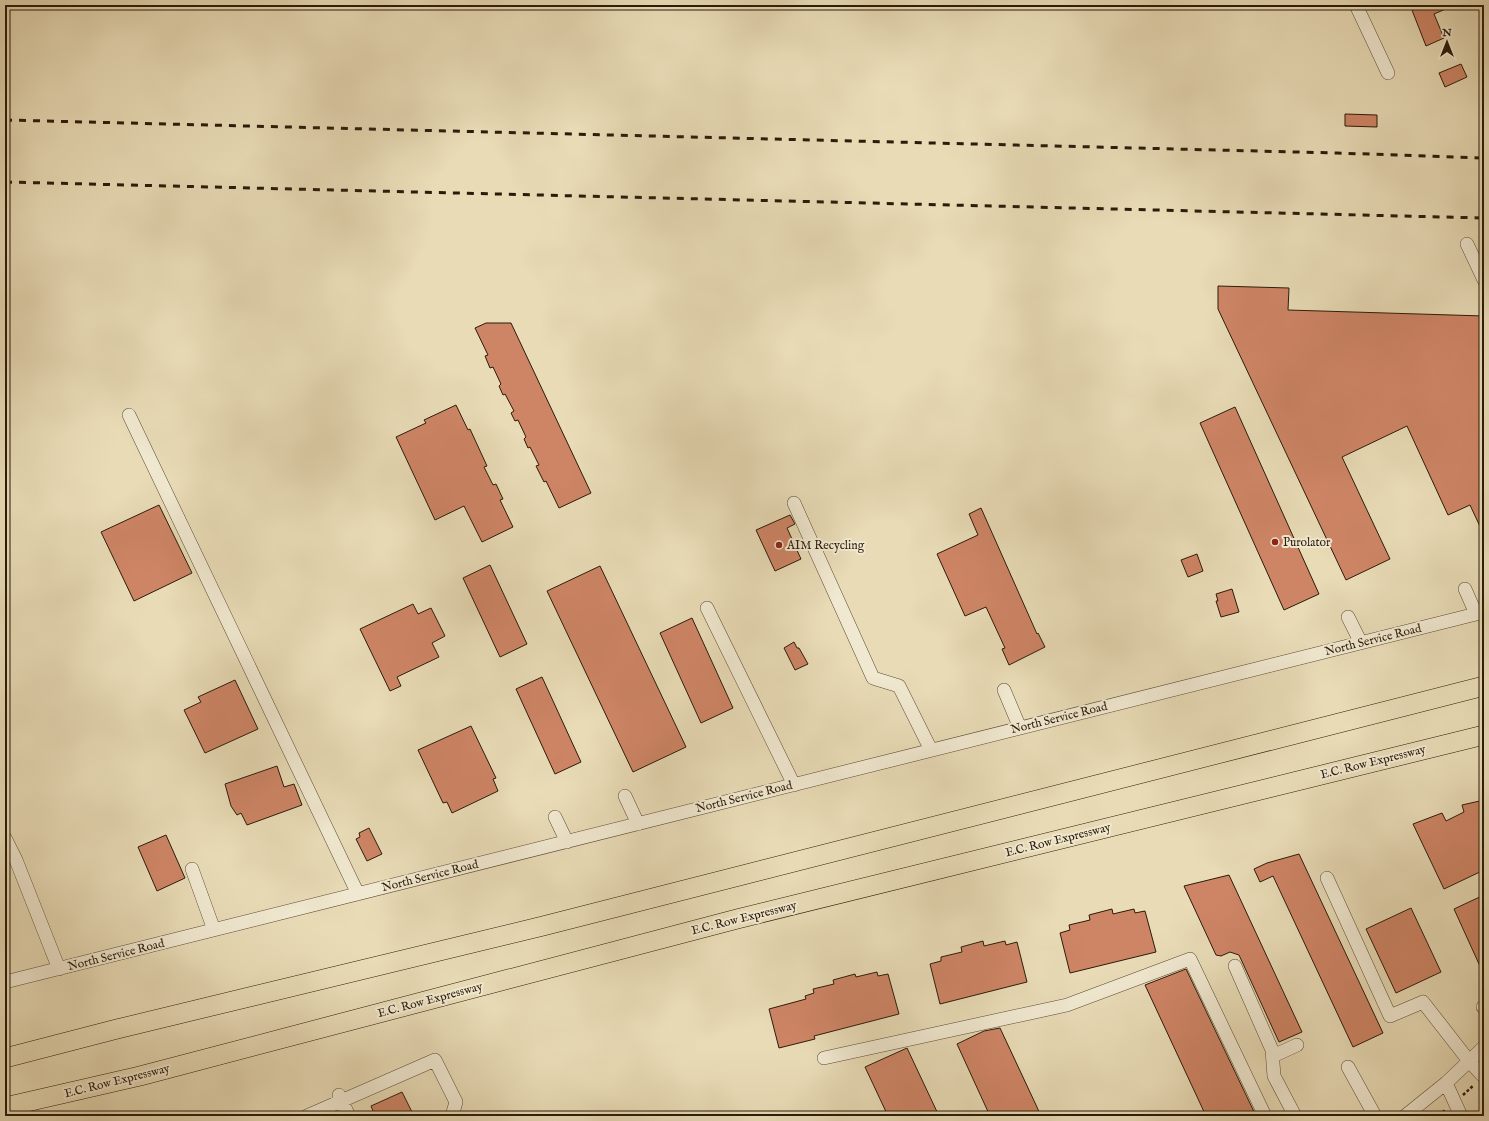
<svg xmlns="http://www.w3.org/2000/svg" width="1489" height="1121" font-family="'IM FELL English',serif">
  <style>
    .building { fill: #ce8566; stroke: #2a1b09 }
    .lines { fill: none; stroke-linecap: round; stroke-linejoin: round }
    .minor-casing { stroke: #5a4b34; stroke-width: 14 }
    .highway-casing { stroke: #2a1b09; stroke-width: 20 }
    .path { stroke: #2a1b09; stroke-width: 2.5; stroke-dasharray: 3 2; stroke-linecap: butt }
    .minor { stroke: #f0e8d0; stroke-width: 13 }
    .highway { stroke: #e8dbb6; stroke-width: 19 }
    .rail { stroke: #2a1b09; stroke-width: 3; stroke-dasharray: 7 7; stroke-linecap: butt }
    .poi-dot { fill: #8f2418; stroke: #f0e8d0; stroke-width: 1.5 }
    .labels { text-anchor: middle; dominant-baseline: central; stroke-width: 4; stroke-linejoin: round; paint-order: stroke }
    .poi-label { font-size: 12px; fill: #2a1b09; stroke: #f0e8d0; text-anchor: start }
    .street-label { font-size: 12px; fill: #2a1b09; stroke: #f0e8d0 }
  </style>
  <rect width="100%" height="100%" fill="#e8dbb6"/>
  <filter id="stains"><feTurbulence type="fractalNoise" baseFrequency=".005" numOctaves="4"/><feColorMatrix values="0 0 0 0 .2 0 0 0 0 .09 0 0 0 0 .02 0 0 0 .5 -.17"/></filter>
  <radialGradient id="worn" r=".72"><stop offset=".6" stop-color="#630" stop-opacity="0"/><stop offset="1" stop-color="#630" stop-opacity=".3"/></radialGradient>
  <!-- building -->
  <path class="building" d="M1410 5H1455L1434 14 1444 38 1426 46Z
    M1461 64 1467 77 1445 87 1439 73Z
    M1345 114 1377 115V127L1345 126Z
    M1218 286 1289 288 1288 310 1484 316V535L1470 505 1448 515 1407 426 1342 457 1390 559 1346 580 1218 309Z
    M486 323H511L591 493 559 508 546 481 544 482 536 466 539 465 530 447 528 448 524 439 526 437 518 420 515 421 511 413 514 411 505 394 503 395 499 386 501 384 493 367 490 368 485 356 488 355 475 328Z
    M456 405 468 430 470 429 487 466 484 467 493 485 496 484 503 499 500 500 513 527 482 542 464 506 435 520 396 437 426 423 424 420Z
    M1235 407 1319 594 1284 610 1200 423Z
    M159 505 192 573 134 601 101 532Z
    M981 508 1037 634 1038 633 1045 647 1009 665 1002 649 1005 648 986 607 965 616 937 554 978 535 969 514Z
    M790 515 795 524 787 528 801 559 775 571 756 530Z
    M1197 554 1203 571 1188 577 1181 560Z
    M490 565 527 644 500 657 463 578Z
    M600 566 686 747 633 772 547 591Z
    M1232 589 1239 612 1221 617 1216 601H1218L1216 594Z
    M413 604 418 614 431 608 445 636 432 643 439 657 397 677 401 686 390 691 360 629Z
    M692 618 733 708 701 723 660 633Z
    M794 642 797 648H799L808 664 795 670 784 648Z
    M542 677 581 762 555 774 516 689Z
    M235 680 258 729 205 753 184 710 201 702 198 697Z
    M471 726 496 778 493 779 498 791 452 813 447 802 443 803 418 750Z
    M277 766 284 787 294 784 302 805 247 825 241 813 237 815 231 806 225 784Z
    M1484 800V870L1444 889 1413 824 1442 813 1446 821 1464 812 1462 805Z
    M369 828 382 854 367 861 356 839 360 837 359 833Z
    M166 835 185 878 157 891 138 847Z
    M1299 854 1383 1033 1353 1047 1273 876 1260 882 1254 869 1267 863Z
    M1229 875 1302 1032 1279 1042 1239 955 1230 952 1221 956 1216 955 1184 886Z
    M1484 895V975L1454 909Z
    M1411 908 1441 972 1396 993 1366 929Z
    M1112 909 1113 914 1134 909 1135 913 1145 911 1156 952 1070 973 1060 933 1070 930 1069 925 1090 920 1089 915Z
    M983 941 984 946 1005 941 1006 945 1017 942 1027 982 940 1004 930 964 941 961V957L962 952 961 947Z
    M1186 969 1256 1116H1206L1145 985Z
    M877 972 878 976 888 974 899 1014 814 1036 815 1039 779 1048 769 1009 806 999 805 996 814 993 813 989 834 984 833 980 855 974 856 977Z
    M1000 1028 1036 1105 1041 1116H990L957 1044 984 1031Z
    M907 1048 939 1116H888L865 1067Z
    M402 1092 414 1116H375L371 1106Z"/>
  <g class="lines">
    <!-- minor casing -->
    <g class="minor-casing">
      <path id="minor" d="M1356 5 1388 73
        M1467 244 1484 280
        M129 415 358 894
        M794 503 873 678 899 686 931 750
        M1465 589 1476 614
        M707 608 794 785
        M1348 617 1361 643
        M1004 690 1020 728
        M625 796 638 824
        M555 817 567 842
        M5 838 16 860 59 969
        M192 869 214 930
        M1327 878 1390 1016 1423 1002 1469 1061 1484 1077
        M1235 966 1272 1050 1274 1076 1295 1116
        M5 982 1484 612
        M1483 1007H1484
        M1273 1056 1297 1045
        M824 1058 1067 1005 1190 959 1265 1116
        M1348 1067 1375 1116
        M1446 1083 1461 1116
        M339 1095 349 1116
        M307 1116 435 1060 456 1102 452 1116
        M1405 1116 1446 1083 1484 1047"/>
    </g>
    <!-- highway casing -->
    <g class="highway-casing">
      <path id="highway" d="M5 1058 117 1029 543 926 1484 686
        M5 1107 140 1076 737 919 1484 735"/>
    </g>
    <!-- path -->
    <path class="path" d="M1463 1095 1474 1085
      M1439 1116 1446 1109"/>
    <!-- minor -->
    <use href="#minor" class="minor"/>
    <!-- highway -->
    <use href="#highway" class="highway"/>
    <!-- rail -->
    <path class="rail" d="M5 120 1337 153 1484 158
      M5 182 1484 218"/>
  </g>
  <!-- markers -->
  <g class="poi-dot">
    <circle cx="1275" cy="542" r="4"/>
    <circle cx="779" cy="545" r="4"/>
  </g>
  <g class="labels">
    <!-- poi labels -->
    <g class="poi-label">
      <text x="1283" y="542">Purolator</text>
      <text x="787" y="545">AIM Recycling</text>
    </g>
    <!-- street labels -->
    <g class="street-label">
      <text transform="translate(1373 640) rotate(-14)">North Service Road</text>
      <text transform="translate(1059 718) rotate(-14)">North Service Road</text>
      <text transform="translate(1373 762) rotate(-14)">E.C. Row Expressway</text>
      <text transform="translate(744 797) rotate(-14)">North Service Road</text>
      <text transform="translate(1058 840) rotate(-14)">E.C. Row Expressway</text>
      <text transform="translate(430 876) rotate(-14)">North Service Road</text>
      <text transform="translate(744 918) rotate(-14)">E.C. Row Expressway</text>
      <text transform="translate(116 955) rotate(-14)">North Service Road</text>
      <text transform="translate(430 1000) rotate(-15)">E.C. Row Expressway</text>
      <text transform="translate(117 1081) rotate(-14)">E.C. Row Expressway</text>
    </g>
  </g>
  <!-- margin -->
  <rect width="1489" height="1121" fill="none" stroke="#e8dbb6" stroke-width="20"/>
  <rect x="6" y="6" width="1477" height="1109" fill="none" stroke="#2a1b09" stroke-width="2"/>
  <rect x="10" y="10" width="1469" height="1101" fill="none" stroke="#2a1b09"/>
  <!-- north arrow -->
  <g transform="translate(1447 42)" stroke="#f0e8d0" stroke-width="3" paint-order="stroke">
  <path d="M0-3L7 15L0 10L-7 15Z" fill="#2a1b09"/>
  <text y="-6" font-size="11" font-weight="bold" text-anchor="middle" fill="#2a1b09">N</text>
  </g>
  <rect width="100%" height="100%" filter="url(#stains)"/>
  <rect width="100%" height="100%" fill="url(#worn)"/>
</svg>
